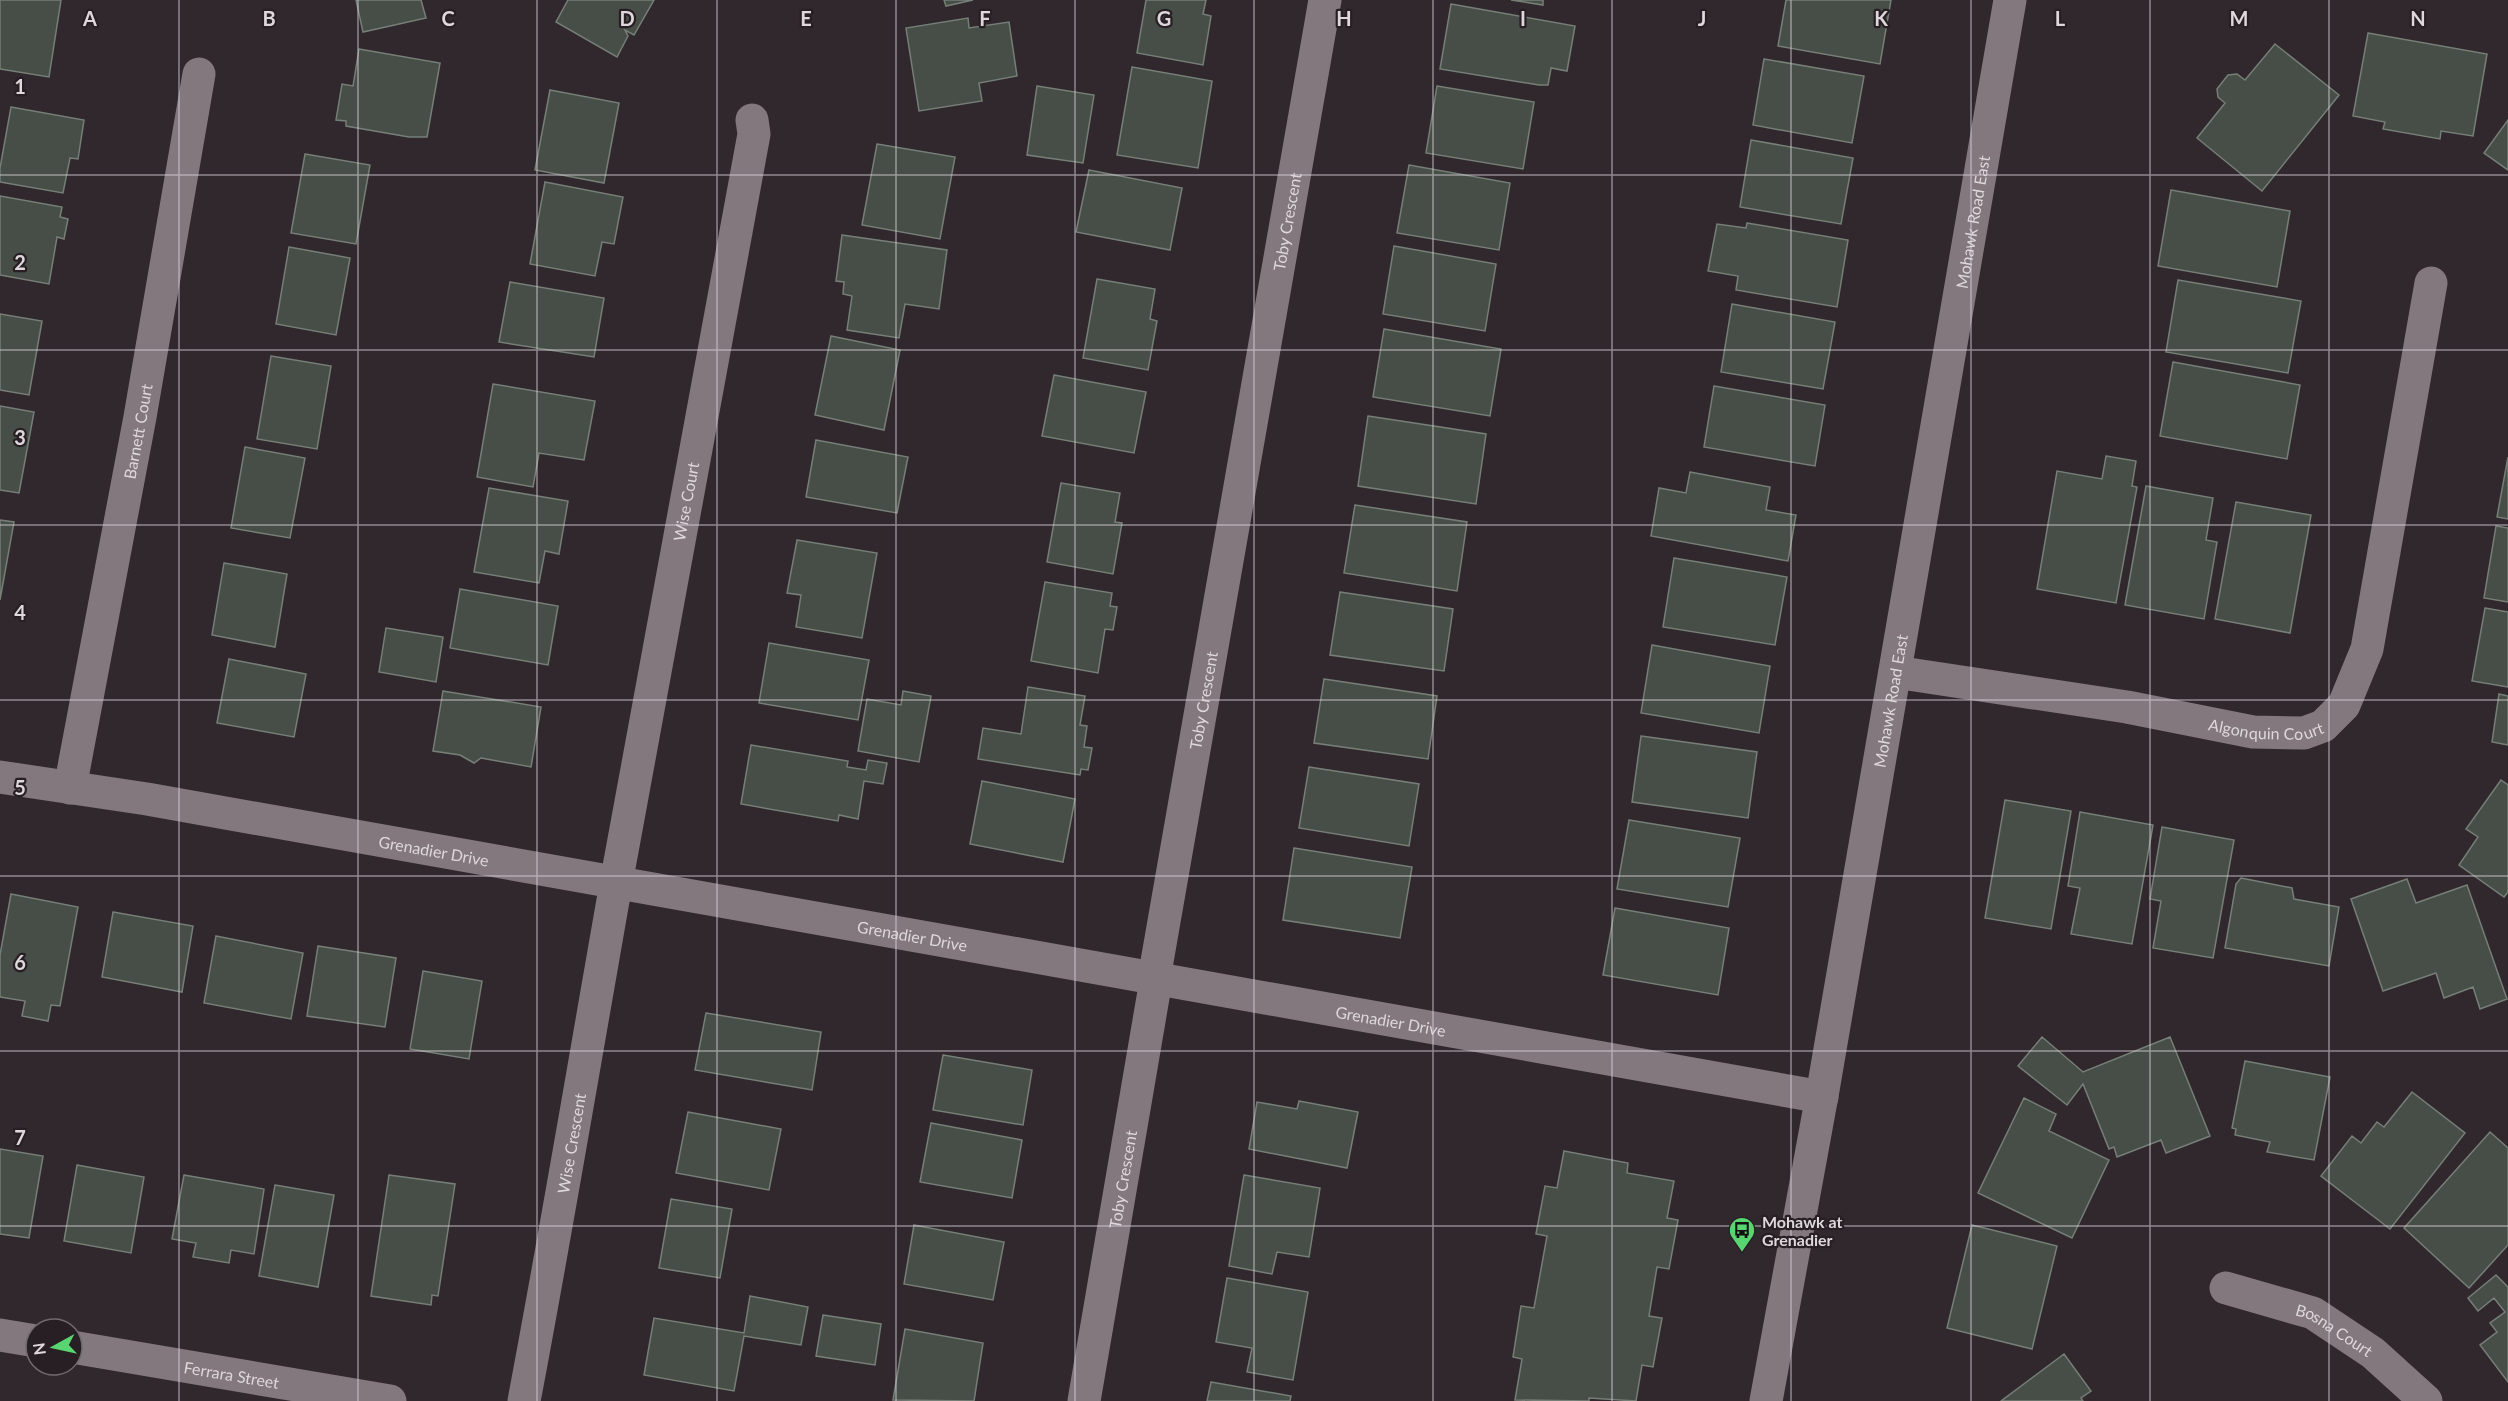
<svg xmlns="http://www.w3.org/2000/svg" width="2508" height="1401" font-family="Lato,sans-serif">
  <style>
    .building { fill: #464e47; stroke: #767f77; stroke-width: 1.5 }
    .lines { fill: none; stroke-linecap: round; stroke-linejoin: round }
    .minor { stroke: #82787e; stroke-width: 33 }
    .secondary { stroke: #82787e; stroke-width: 33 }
    .grid { fill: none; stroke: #ded8dc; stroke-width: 1.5; stroke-opacity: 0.55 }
    .labels { text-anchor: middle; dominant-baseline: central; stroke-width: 4.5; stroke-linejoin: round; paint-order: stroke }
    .street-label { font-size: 16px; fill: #ded8dc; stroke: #271f24 }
    .poi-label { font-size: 16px; font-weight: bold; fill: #ded8dc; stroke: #271f24; text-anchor: start }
    .grid-label { font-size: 20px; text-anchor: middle; font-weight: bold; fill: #ded8dc; stroke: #271f24; stroke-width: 4.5; stroke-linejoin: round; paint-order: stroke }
  </style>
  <rect width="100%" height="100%" fill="#31282e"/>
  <!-- building -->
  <path class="building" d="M0 0H61L49 77 0 69Z
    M356 0H421L426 18 363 32Z
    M568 0H654L634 35 625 30 628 36 617 57 556 22Z
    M944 0H973L946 6Z
    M1146 0H1206L1203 14 1211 16 1203 65 1137 53Z
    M1511 0H1543V5Z
    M1786 0H1891L1880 64 1778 46Z
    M1451 4 1575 26 1567 71 1551 68 1548 85H1539L1440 69Z
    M968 18 969 28 1009 22 1017 76 979 83 982 101 919 111 906 28Z
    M2368 33 2487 54 2473 136 2441 131 2440 139 2383 129 2385 122 2353 116Z
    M2275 44 2339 95 2262 191 2197 138 2225 103 2218 97 2217 89 2228 75 2237 74 2245 80Z
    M359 49 440 63 427 137H409L346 126V121L336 120 342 84 353 86Z
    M1764 59 1864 76 1852 143 1753 125Z
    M1132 67 1212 81 1198 168 1117 155Z
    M1037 86 1094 95 1083 163 1027 155Z
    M1437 86 1534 102 1523 169 1426 153Z
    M550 90 619 103 604 183 535 170Z
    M11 107 84 120 78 159 70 158 63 193 0 182V168Z
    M2508 120V170L2484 153Z
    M1751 140 1853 158 1841 224 1740 207Z
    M877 144 955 157 940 239 862 225Z
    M305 154 370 165 356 244 291 233Z
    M1409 165 1510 183 1499 250 1397 233Z
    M1089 170 1182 188 1170 250 1076 232Z
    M545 182 623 197 614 244 602 242 595 276 530 264Z
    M2171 190 2290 211 2277 287 2158 266Z
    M0 196 62 207 60 217 68 219 64 239 57 237 49 284 0 275Z
    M1747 223 1848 240 1837 307 1736 290 1738 276 1708 271 1717 224 1746 228Z
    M842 235 947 250 939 309 905 304 899 338 847 330 852 296 843 294 844 282 836 281Z
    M1394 246 1496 264 1485 331 1383 314Z
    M289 247 350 258 336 335 276 324Z
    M1097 279 1155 289 1150 319 1157 321 1148 370 1083 358Z
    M2178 280 2301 301 2288 373 2166 352Z
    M510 282 604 298 594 357 499 342Z
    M1732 304 1835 322 1823 389 1721 372Z
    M0 314 42 321 29 395 0 390Z
    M1384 329 1501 349 1490 416 1373 397Z
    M831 336 900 350 884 430 815 415Z
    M271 356 331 366 317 449 257 439Z
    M2173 362 2300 385 2287 459 2160 436Z
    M1054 375 1146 392 1134 453 1042 436Z
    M493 384 595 401 584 460 539 453 533 487 477 477Z
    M1714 386 1825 405 1815 466 1704 447Z
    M0 406 34 412 19 493 0 490Z
    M1368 416 1486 434 1476 504 1358 486Z
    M816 440 908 457 897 513 806 497Z
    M245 447 305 458 290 538 231 528Z
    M2106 456 2136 461 2132 486 2137 487 2116 603 2037 589 2057 471 2102 479Z
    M2508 457V519L2497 517Z
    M1690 472 1770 487 1766 510 1796 515 1788 561 1651 536 1659 488 1686 493Z
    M1061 483 1120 493 1115 522 1122 523 1113 574 1047 562Z
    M2146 486 2213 498 2206 540 2217 542 2204 619 2125 605Z
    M489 488 568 501 559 554 545 551 539 583 474 572Z
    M2236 502 2311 515 2290 633 2215 619Z
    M1355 505 1467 522 1457 591 1344 573Z
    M0 520 14 522 0 600Z
    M2496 526 2508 528V602L2484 598Z
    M797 540 877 553 862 638 796 627 801 595 787 593Z
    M1674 558 1787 577 1775 645 1663 627Z
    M224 563 287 574 275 647 212 635Z
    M1045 582 1112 593 1110 606 1117 607 1113 630 1105 629 1098 673 1031 661Z
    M460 589 558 606 548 665 450 648Z
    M1340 592 1453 609 1444 671 1330 655Z
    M2485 608 2508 612V687L2472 681Z
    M386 628 443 637 436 682 379 672Z
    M769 643 869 660 858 720 759 703Z
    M1652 645 1770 666 1759 733 1641 713Z
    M229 659 306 674 294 737 217 723Z
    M1324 679 1437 696 1428 759 1314 743Z
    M1028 687 1085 696 1080 725 1087 726 1084 747 1092 748 1088 770 1081 769 1080 775 978 759 983 728 1021 734Z
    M443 691 541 707 531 767 481 758 474 763 460 755 433 751Z
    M903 691 931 696 919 762 858 751 867 699 901 705Z
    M2499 694 2508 696V745L2492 742Z
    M1641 736 1757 752 1748 818 1632 802Z
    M751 745 848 761 847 767 866 770 868 760 887 763 883 784 864 781 858 819 839 815 838 821 741 804Z
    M1309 767 1419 784 1409 846 1299 828Z
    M2501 780 2508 785V892L2504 897 2459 865 2478 837 2466 829Z
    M982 781 1075 799 1063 862 970 844Z
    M2005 800 2071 811 2051 929 1985 918Z
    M2080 812 2153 825 2132 944 2071 934 2080 888 2068 886Z
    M1629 820 1740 838 1728 907 1617 889Z
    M2162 827 2234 840 2213 958 2153 948 2161 901 2150 899Z
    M1294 848 1412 867 1400 938 1283 920Z
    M2241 878 2292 888 2294 899 2339 907 2329 966 2225 948 2236 884Z
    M2407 879 2416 903 2467 885 2507 999 2480 1009 2473 987 2444 998 2436 973 2383 991 2351 899Z
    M11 894 78 907 60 1006 51 1005 48 1021 22 1016 25 1001 0 997V955Z
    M1615 908 1729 928 1718 995 1603 975Z
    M113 912 193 926 182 992 102 977Z
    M216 936 303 953 291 1019 204 1003Z
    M318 946 396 958 385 1027 307 1016Z
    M423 971 482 981 469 1059 410 1049Z
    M706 1013 821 1032 812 1090 695 1070Z
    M2042 1037 2083 1072 2170 1037 2210 1136 2166 1153 2161 1140 2117 1157 2114 1147 2109 1149 2083 1084 2067 1105 2018 1066Z
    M943 1055 1032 1070 1023 1125 933 1110Z
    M2245 1061 2330 1077 2314 1160 2267 1152 2270 1142 2235 1135 2236 1129 2232 1128Z
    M2412 1092 2465 1133 2390 1229 2321 1176 2352 1136 2361 1143 2377 1122 2384 1127Z
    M2024 1098 2056 1114 2049 1131 2109 1160 2072 1238 1978 1193Z
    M1299 1101 1358 1112 1347 1168 1249 1149 1257 1102 1297 1109Z
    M688 1112 781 1129 769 1190 676 1173Z
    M931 1123 1022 1140 1012 1198 920 1182Z
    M2490 1132 2508 1148V1245L2469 1288 2404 1228Z
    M0 1149 43 1156 29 1238 0 1234Z
    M1564 1151 1628 1163 1627 1173 1674 1181 1667 1218 1678 1220 1669 1269 1657 1267 1649 1316 1662 1318 1653 1367 1642 1365 1636 1401 1589 1398V1401L1515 1400 1522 1359 1513 1357 1521 1306 1534 1308 1547 1236 1536 1234 1545 1186 1557 1188Z
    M77 1165 144 1177 131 1253 64 1241Z
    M184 1175 264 1189 254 1254 231 1250 229 1263 193 1257 196 1243 172 1239Z
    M389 1175 455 1184 438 1296 432 1295 431 1305 371 1296Z
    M1244 1175 1320 1188 1309 1257 1277 1252 1272 1274 1229 1266Z
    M275 1185 334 1195 318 1287 259 1276Z
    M671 1199 732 1209 720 1278 659 1268Z
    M914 1225 1004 1242 993 1300 904 1284Z
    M1972 1225 2057 1246 2032 1349 1947 1328Z
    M2496 1275 2508 1287V1382L2480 1345 2497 1332 2490 1323 2505 1312 2494 1298 2478 1311 2468 1298Z
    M1227 1278 1308 1292 1293 1380 1247 1372 1252 1348 1216 1342Z
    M750 1296 808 1307 801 1345 744 1336 734 1391 644 1375 654 1318 744 1333Z
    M823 1315 881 1324 875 1365 816 1356Z
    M905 1329 983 1343 974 1401 893 1400Z
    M2064 1354 2091 1391 2081 1398 2083 1401H2001Z
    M1211 1382 1291 1396 1290 1401H1207Z"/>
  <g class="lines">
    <!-- minor -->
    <g class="minor">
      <path id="s1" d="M1895 672 2127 707 2253 732 2304 733 2323 726 2344 705 2367 649 2431 283"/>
      <path id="s2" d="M0 777 147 799 1822 1097"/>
      <path id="s3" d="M70 788 140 417 199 74"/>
      <path id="s4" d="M2226 1288 2313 1313 2373 1353 2426 1401"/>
      <path d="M0 1335 36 1341"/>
      <path id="s5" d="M72 1347 390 1401"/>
      <path id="s6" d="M524 1401C557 1227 586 1053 617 878 661 630 707 382 754 134L752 120"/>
      <path id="s7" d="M1084 1401 1156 980 1155 973 1325 0"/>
    </g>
    <!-- secondary -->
    <path class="secondary" id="s8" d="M1766 1401 1823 1090 2010 0"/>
  </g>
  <!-- grid -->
  <path class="grid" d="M179 0V1401M358 0V1401M537 0V1401M717 0V1401M896 0V1401M1075 0V1401M1254 0V1401M1433 0V1401M1612 0V1401M1791 0V1401M1971 0V1401M2150 0V1401M2329 0V1401M0 175H2508M0 350H2508M0 525H2508M0 700H2508M0 876H2508M0 1051H2508M0 1226H2508"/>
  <!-- icons -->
  <defs>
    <g id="bus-pin" transform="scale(1.35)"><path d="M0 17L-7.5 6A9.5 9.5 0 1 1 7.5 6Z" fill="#58d570" stroke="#271f24"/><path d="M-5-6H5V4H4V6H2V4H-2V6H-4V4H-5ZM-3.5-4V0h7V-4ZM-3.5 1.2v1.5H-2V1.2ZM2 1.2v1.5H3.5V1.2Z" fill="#111"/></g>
  </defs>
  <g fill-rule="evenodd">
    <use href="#bus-pin" x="1742" y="1230"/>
  </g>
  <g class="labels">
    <!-- street labels -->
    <g class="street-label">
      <text stroke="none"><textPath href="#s7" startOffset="1197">Toby Crescent</textPath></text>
      <text stroke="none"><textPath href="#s8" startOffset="1197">Mohawk Road East</textPath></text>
      <text stroke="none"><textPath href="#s3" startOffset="363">Barnett Court</textPath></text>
      <text stroke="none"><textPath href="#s6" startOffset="914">Wise Court</textPath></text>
      <text stroke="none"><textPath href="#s7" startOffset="711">Toby Crescent</textPath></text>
      <text stroke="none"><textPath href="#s8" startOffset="711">Mohawk Road East</textPath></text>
      <text stroke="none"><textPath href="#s1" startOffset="376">Algonquin Court</textPath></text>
      <text stroke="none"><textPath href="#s2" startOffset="440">Grenadier Drive</textPath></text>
      <text stroke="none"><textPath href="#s2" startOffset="926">Grenadier Drive</textPath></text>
      <text stroke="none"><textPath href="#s2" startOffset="1412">Grenadier Drive</textPath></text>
      <text stroke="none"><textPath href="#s6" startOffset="262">Wise Crescent</textPath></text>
      <text stroke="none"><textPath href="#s7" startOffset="225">Toby Crescent</textPath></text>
      <text stroke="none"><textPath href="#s4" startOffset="117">Bosna Court</textPath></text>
      <text stroke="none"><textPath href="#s5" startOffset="162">Ferrara Street</textPath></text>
    </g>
    <!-- poi labels -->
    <g class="poi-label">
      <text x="1762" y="1221">Mohawk at<tspan x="1762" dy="18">Grenadier</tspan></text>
    </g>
  </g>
  <g class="grid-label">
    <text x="90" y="26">A</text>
    <text x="269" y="26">B</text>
    <text x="448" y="26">C</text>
    <text x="627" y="26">D</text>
    <text x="806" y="26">E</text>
    <text x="985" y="26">F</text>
    <text x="1164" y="26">G</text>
    <text x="1344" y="26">H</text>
    <text x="1523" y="26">I</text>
    <text x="1702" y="26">J</text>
    <text x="1881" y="26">K</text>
    <text x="2060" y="26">L</text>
    <text x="2239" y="26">M</text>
    <text x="2418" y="26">N</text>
    <text x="20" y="94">1</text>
    <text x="20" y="270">2</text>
    <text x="20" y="445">3</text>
    <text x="20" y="620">4</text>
    <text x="20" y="795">5</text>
    <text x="20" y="970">6</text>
    <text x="20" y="1145">7</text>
  </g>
  <!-- north arrow -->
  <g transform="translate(54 1347) rotate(262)"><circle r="28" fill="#271f24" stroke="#70696e" stroke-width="1.5"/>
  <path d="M0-4.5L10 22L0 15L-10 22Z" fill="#58d570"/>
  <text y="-9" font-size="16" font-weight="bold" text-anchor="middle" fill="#ded8dc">N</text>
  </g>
</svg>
